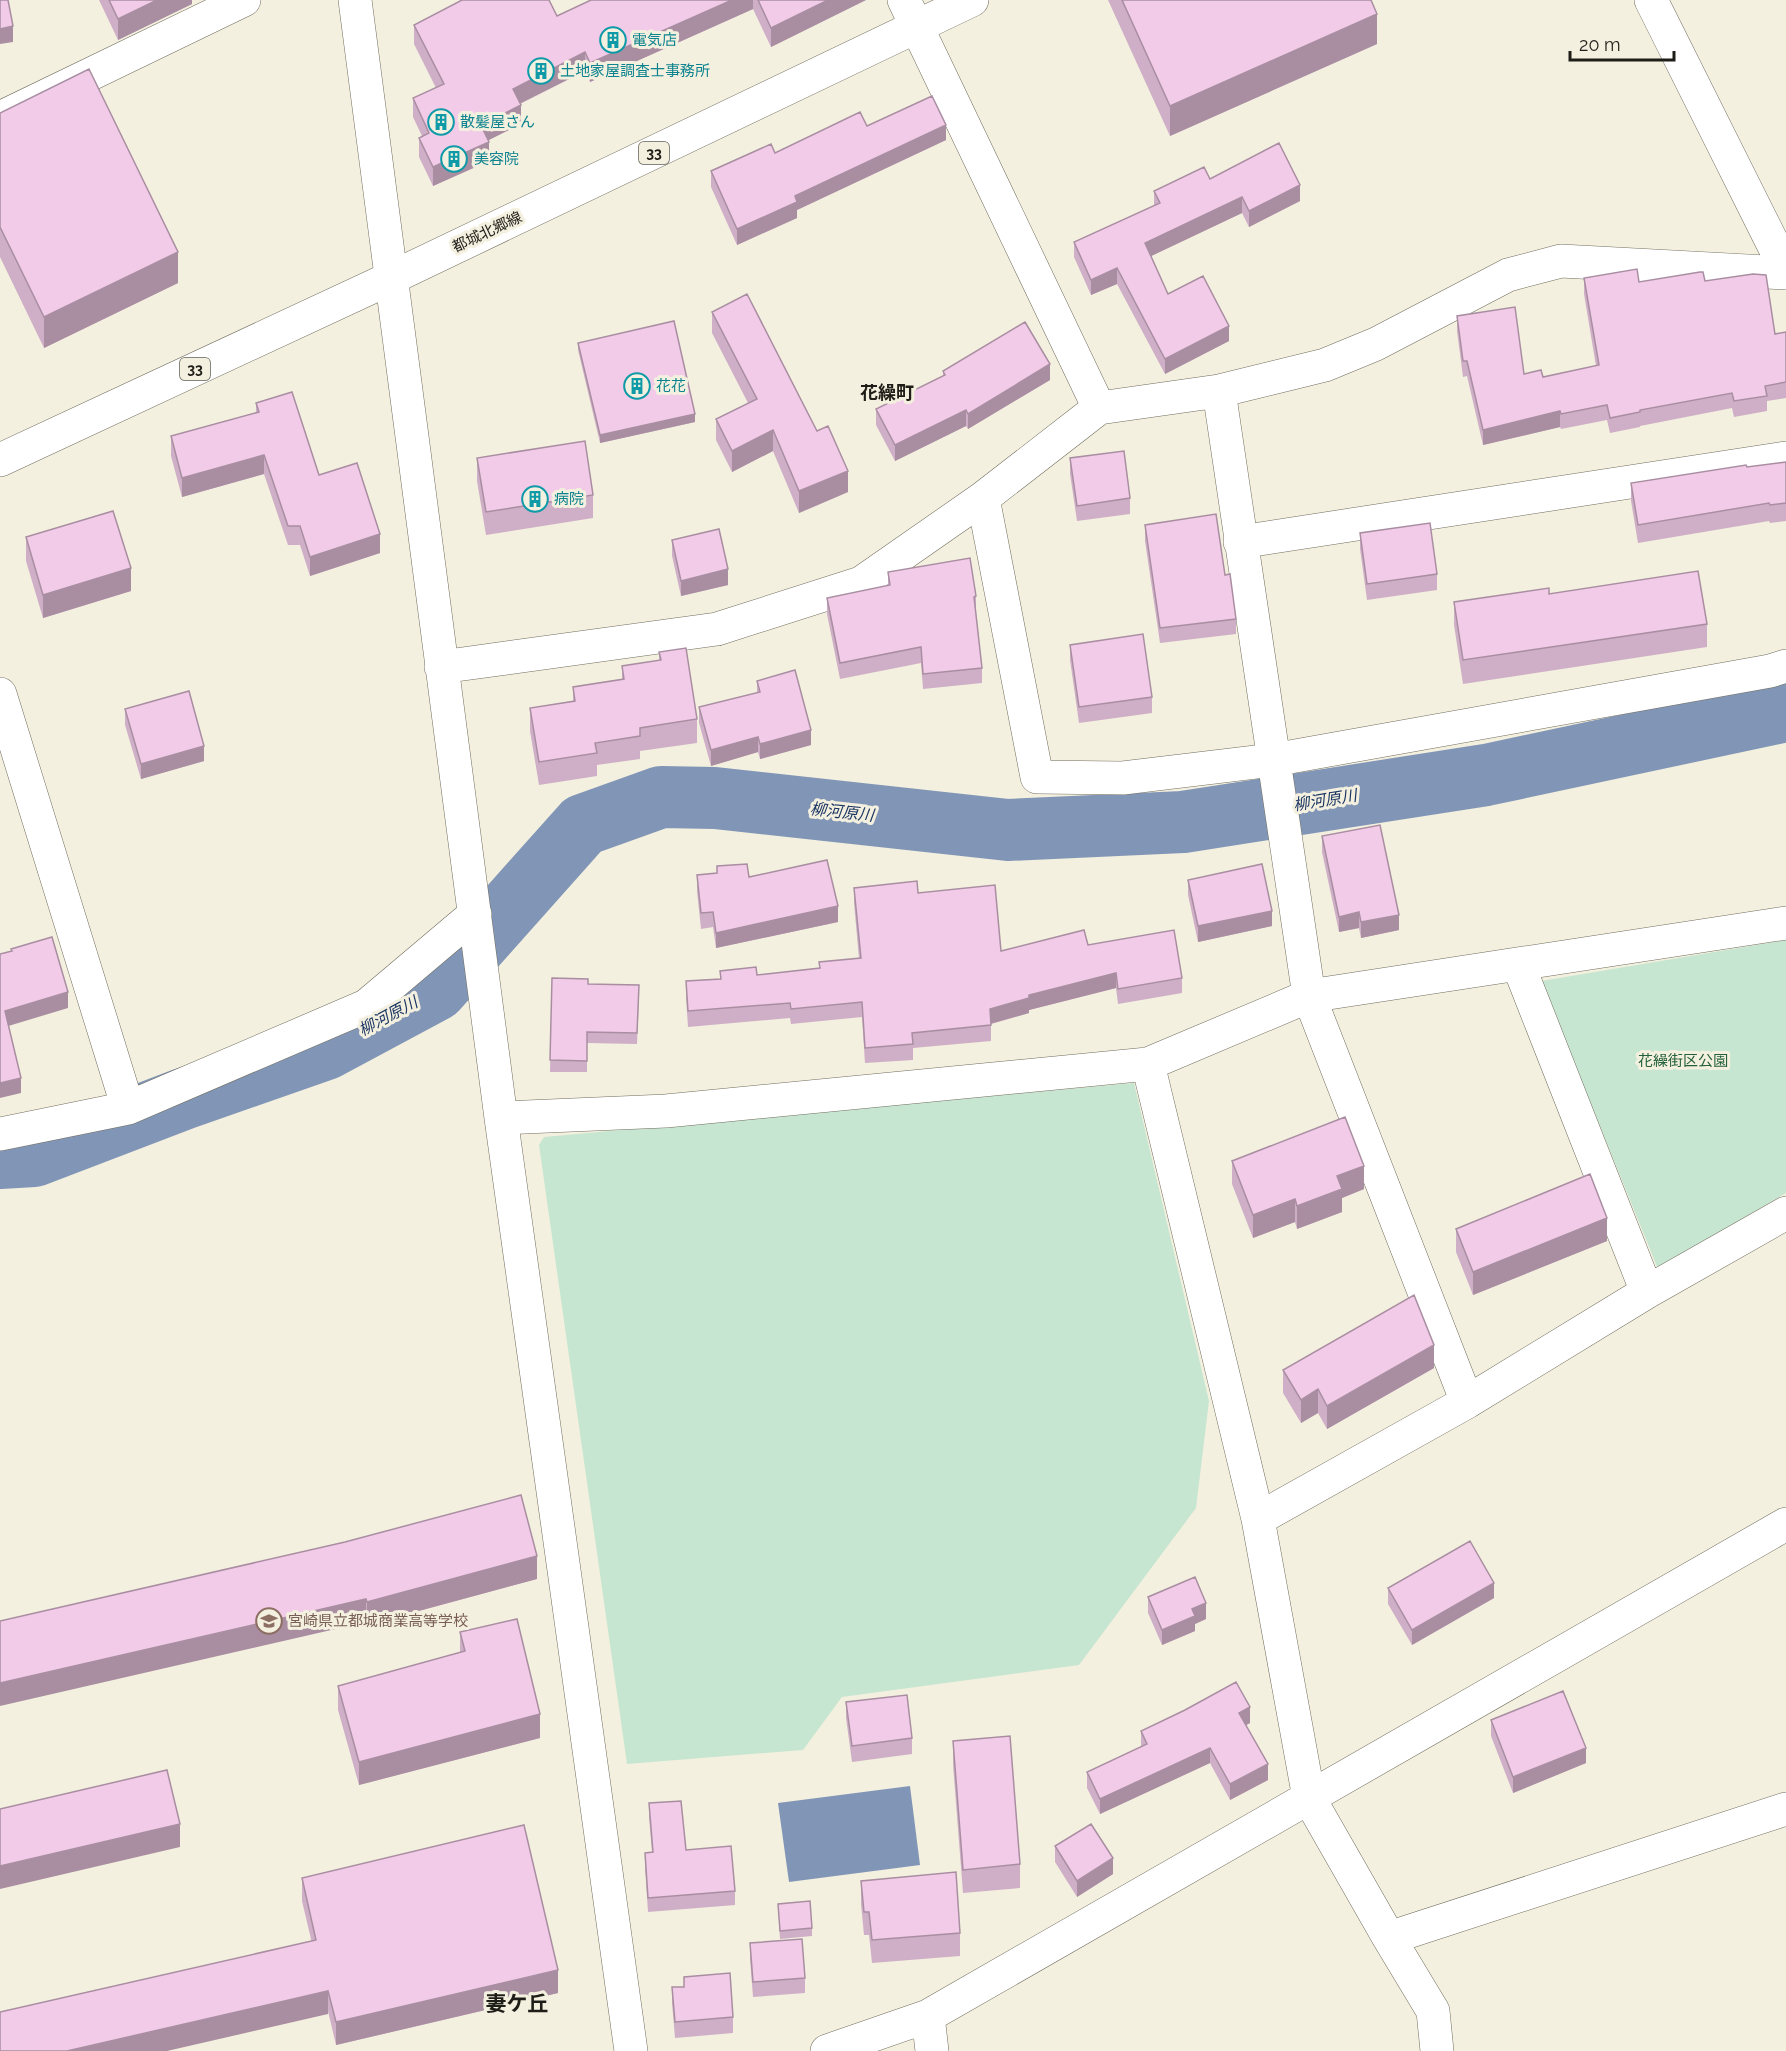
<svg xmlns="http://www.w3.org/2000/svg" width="1786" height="2051" font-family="Raleway,'Noto Sans JP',sans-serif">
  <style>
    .green { fill: #c7e6d1 }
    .water { fill: #8196b7 }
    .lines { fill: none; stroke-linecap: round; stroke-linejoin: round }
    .river { stroke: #8196b7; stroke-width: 62 }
    .minor-casing { stroke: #716d5f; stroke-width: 34 }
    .major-casing { stroke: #716d5f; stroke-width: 34 }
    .minor { stroke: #fff; stroke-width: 33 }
    .major { stroke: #fff; stroke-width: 33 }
    .wall { fill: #cfafc7 }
    .shaded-wall { fill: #a98ea2 }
    .building { fill: #f1cbe7; stroke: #a98ea2; stroke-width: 1.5 }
    .labels { text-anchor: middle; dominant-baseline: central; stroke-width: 6; stroke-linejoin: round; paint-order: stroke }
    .shield { fill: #f4f0df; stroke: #5e5c53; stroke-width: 1.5 }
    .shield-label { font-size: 14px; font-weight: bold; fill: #1e1d17 }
    .culture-label { font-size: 15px; fill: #0d838f; stroke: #f4f0df; text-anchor: start }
    .street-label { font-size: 15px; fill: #1e1d17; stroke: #f4f0df }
    .park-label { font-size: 15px; fill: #23603c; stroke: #f4f0df }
    .education-label { font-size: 15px; fill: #785e54; stroke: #f4f0df; text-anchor: start }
    .water-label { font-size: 16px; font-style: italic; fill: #1b3663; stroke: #f4f0df }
    .quarter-label { font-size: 18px; font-weight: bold; fill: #1e1d17; stroke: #f4f0df }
    .district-label { font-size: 21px; font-weight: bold; fill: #1e1d17; stroke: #f4f0df }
  </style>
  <rect width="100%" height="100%" fill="#f4f0df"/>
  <!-- green -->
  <path class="green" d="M1786 940V1193L1658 1269 1541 981Z
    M1134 1083 1209 1401 1196 1508 1079 1665 842 1697 803 1750 627 1764 539 1145 544 1137Z"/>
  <!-- water -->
  <path class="water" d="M910 1786 920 1865 789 1882 778 1803Z"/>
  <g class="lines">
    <!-- river -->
    <path class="river" d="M0 1158 34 1156 183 1099 326 1049 436 990 583 825 661 797 715 798 1008 830 1183 822 1486 775 1786 711"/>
    <!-- minor casing -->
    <g class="minor-casing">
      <path id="minor" d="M355 0 501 1118 631 2051
        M904 0 1099 408
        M1651 0 1786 270
        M0 118 244 0
        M1219 391 1309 996 1467 1402
        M983 498 1037 777 1123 778 1273 760 1770 671 1786 666
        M1240 542 1786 458
        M441 667 717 629 861 583 983 498 1099 408 1219 391 1325 365 1376 344 1508 275 1561 261 1786 273
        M0 694 128 1108 0 1134
        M1518 964 1647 1292
        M1148 1064 1258 1519 1309 1798 1389 1938 1433 2011 1437 2051
        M128 1108 366 1006 475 914
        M501 1118 666 1111 1148 1064 1309 996 1786 923
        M1258 1519 1467 1402 1647 1292 1786 1213
        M1389 1938 1786 1809
        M928 2016 932 2051
        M827 2051 928 2016 1786 1524"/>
    </g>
    <!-- major casing -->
    <g class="major-casing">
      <path id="major" d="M0 460 391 278 972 0"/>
    </g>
    <!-- minor -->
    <use href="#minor" class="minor"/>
    <!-- major -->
    <use href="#major" class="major"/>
  </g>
  <!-- wall -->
  <path class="wall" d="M99 0H192V4L118 40Z
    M591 0H866L771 47 753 9 590 82 585 71 520 104 521 124 488 140 489 161 433 186 419 157V138L422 136 413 117V98L436 88 414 44V25L557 16Z
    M1108 0H1371L1377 44 1170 136Z
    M0 113 178 283 44 348 0 257Z
    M867 126 946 140 797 210V218L737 245 711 187V171Z
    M1210 179 1300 201 1249 227 1242 213 1151 256 1168 294 1229 341 1165 374 1117 284 1091 295 1074 257V242L1154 206V191Z
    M1584 278 1639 282 1705 281 1775 334 1786 332V398L1767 401V411L1734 417 1732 408 1640 426V427L1610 433 1607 420 1561 429 1560 427 1483 445 1467 376 1463 377 1457 331V316L1524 374 1543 377 1596 366 1584 294Z
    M712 312 848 492 799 513 773 451 732 472 716 440V419L748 403 712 333Z
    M578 343 695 422 600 443 578 350Z
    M943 371 1050 380 968 429 966 426 895 461 876 425V409L943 377Z
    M256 403 319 475 380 553 310 576 300 545H288L264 474 182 497 171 456V436L256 413Z
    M477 458 593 495V518L486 535 477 481Z
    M1070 458 1130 498V514L1077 521 1070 474Z
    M1786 462V521L1770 523 1769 521 1638 543 1631 501V483Z
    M1145 525 1225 575 1236 619V634L1160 643 1145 541Z
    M1360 533 1437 574V590L1367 600 1360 549Z
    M26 537 131 591 43 618 26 561Z
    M672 540 728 585 681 596 672 556Z
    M888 572 976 596V612L982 668V683L923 689 921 663 840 679 827 614V598L888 586Z
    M1549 594 1707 624V647L1463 684 1454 625V602Z
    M1070 645 1152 697V713L1079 723 1070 660Z
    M659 652 697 719V743L640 751V759L597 765V776L539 785 530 731V708L573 701V687L622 680V666L659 660Z
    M757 681 811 745 760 759 758 752 711 766 699 723V707L757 693Z
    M125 709 204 761 141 779 125 725Z
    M1322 836 1399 930 1361 938 1359 928 1339 932 1322 852Z
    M717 866 749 877 838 922 716 948 713 927 701 929 697 891V875L717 873Z
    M1188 880 1272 926 1198 942 1188 895Z
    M854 888 918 893 1001 951 1088 945 1182 978V993L1118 1004 1116 988 1029 1010V1013L991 1024V1041L913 1048V1060L865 1063 862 1017 791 1024 790 1018 688 1027 686 997V981L720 979V971L757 975 819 968V962L859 959 854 903Z
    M552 978 588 984 639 996 637 1044 587 1043V1072H550Z
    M1232 1161 1364 1189 1342 1198V1212L1297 1229 1295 1222 1253 1238 1232 1184Z
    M1456 1229 1607 1241 1473 1295 1456 1252Z
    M1434 1368 1327 1429 1318 1413 1301 1423 1283 1393V1370Z
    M537 1579 367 1625 366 1622 0 1621Z
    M1388 1588 1494 1598 1412 1645 1388 1604Z
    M1148 1597 1206 1619 1195 1624V1631L1162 1645 1148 1613Z
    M460 1632 540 1738 359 1785 338 1710V1686L460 1653Z
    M846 1702 912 1738V1754L852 1762 846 1718Z
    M1491 1720 1586 1763 1513 1793 1491 1736Z
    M1250 1723 1246 1725 1268 1780 1230 1800 1210 1763 1100 1814 1087 1788V1772L1141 1747V1731Z
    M953 1741 1020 1864V1888L963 1893 953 1765Z
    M649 1803 686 1850 735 1891V1905L648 1912 645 1867V1853L652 1852 649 1817Z
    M1055 1846 1113 1874 1077 1897 1055 1862Z
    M302 1878 558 1993 336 2045 302 1901Z
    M861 1881 960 1933V1956L872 1963 869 1935H864L861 1904Z
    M778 1904 812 1928V1936L780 1939Z
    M750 1943 805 1978V1993L753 1997 750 1959Z
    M684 1977 733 2017V2033L675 2038 672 2003V1987H684Z"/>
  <!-- shaded-wall -->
  <path class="shaded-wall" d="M157 0H192V4L118 40V19Z
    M732 0H753V9L590 82V63Z
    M828 0H866L771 47V28Z
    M1377 14V44L1170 136V106Z
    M13 26V42L0 44V29Z
    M585 52V71L513 107V89Z
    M521 105V124L481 144V125Z
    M946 125V140L797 210V218L737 245V229L795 196Z
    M489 142V161L433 186V167Z
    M1300 185V201L1249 227V211Z
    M1242 197V213L1145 259V243Z
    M178 252V283L44 348V317Z
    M1117 268V284L1091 295V280Z
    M1229 326V341L1165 374V359Z
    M1050 364V380L968 429V414Z
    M966 410V426L895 461V445Z
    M1560 411V427L1483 445V430Z
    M695 414V422L600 443V435Z
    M773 430V451L732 472V451Z
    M264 455V474L182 497V478Z
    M848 471V492L799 513V491Z
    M380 534V553L310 576V557Z
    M131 568V591L43 618V595Z
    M728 569V585L681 596V581Z
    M811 730V745L760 759V744Z
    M758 737V752L711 766V750Z
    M204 746V761L141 779V764Z
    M838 906V922L716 948V933Z
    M1272 911V926L1198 942V926Z
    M1359 912V928L1339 932V917Z
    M1399 915V930L1361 938V922Z
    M1116 973V988L1029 1010V1013L990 1024V1009L1029 995Z
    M68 992V1008L5 1027V1011Z
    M21 1078V1093L0 1098V1083Z
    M1364 1166V1189L1342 1198V1212L1297 1229V1206L1337 1176Z
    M1295 1199V1222L1253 1238V1215Z
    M1607 1218V1241L1473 1295V1272Z
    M1434 1345V1368L1327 1429V1406Z
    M1318 1389V1413L1301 1423V1400Z
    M537 1556V1579L367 1625V1602Z
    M1494 1583V1598L1412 1645V1630Z
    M366 1599V1622L0 1706V1683Z
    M1206 1603V1619L1195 1624V1631L1162 1645V1630L1192 1609Z
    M1250 1707V1723L1239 1729V1713Z
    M540 1714V1738L359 1785V1762Z
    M1210 1748V1763L1100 1814V1799Z
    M1586 1748V1763L1513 1793V1777Z
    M1268 1764V1780L1230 1800V1784Z
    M180 1824V1847L0 1889V1866Z
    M1113 1858V1874L1077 1897V1881Z
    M558 1970V1993L336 2045V2022Z
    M328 1991V2014L167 2051H67Z"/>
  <!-- building -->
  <path class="building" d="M0 0H8L13 26 0 29Z
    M109 0H157L118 19Z
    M462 0H549L557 16 591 0H732L590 63 585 52 513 89 521 105 481 125 489 142 433 167 419 138 429 133 413 98 444 84 414 25Z
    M758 0H828L771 28Z
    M1122 0H1371L1377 14 1170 106Z
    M89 69 178 252 44 317 0 227V113Z
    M932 96 946 125 795 196 797 202 737 229 711 171 771 144 775 153 860 112 867 126Z
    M1279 143 1300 185 1249 211 1242 197 1145 243 1168 294 1203 276 1229 326 1165 359 1117 268 1091 280 1074 242 1160 203 1154 191 1204 167 1210 179Z
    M1637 269 1639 282 1700 272H1703L1705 281 1753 274 1766 275 1775 334 1786 332V382L1765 386 1767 396 1734 401 1732 393 1640 410V412L1610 418 1607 405 1561 414 1560 411 1483 430 1467 361H1463L1457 316 1515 307 1524 374 1541 370 1543 377 1599 365 1584 278Z
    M747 294 817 431 828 426 848 471 799 491 773 430 732 451 716 419 757 399 712 312Z
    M674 321 695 414 600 435 578 343Z
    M1025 322 1050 364 968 414 966 410 895 445 876 409 945 375 943 371Z
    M292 392 319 475 357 463 380 534 310 557 300 526H288L264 455 182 478 171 436 259 412 256 403Z
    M585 441 593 495 486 512 477 458Z
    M1124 451 1130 498 1077 506 1070 458Z
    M1786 462V503L1770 505 1769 503 1638 525 1631 483 1746 465 1747 467Z
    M113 511 131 568 43 595 26 537Z
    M1216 514 1225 575 1230 574 1236 619 1160 628 1145 525Z
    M1430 523 1437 574 1367 584 1360 533Z
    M719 529 728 569 681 581 672 540Z
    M970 558 976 596 974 597 982 668 923 674 921 647 840 663 827 598 890 585 888 572Z
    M1698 571 1707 624 1463 660 1454 602 1549 588V594Z
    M1143 634 1152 697 1079 707 1070 645Z
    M686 648 697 719 640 728V736L595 743 597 753 539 762 530 708 575 701 573 687 624 679 622 666 661 660 659 652Z
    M795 670 811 730 760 744 758 737 711 750 699 707 760 692 757 681Z
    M189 691 204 746 141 764 125 709Z
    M1380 825 1399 915 1361 922 1359 912 1339 917 1322 836Z
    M827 860 838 906 716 933 713 912 701 913 697 875 717 873V866L747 864 749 877Z
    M1262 864 1272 911 1198 926 1188 880Z
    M917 881 918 893 995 885 1001 951 1084 930 1088 945 1174 930 1182 978 1118 989 1116 973 1029 995V998L990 1009 991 1025 912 1033 913 1044 865 1048 862 1002 791 1009 790 1003 688 1011 686 981 721 979 720 971 756 967 757 975 820 968 819 962 861 958 854 888Z
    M52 937 68 992 5 1011 21 1078 0 1083V954L12 951 11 949Z
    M552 978 588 979V984L639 985 637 1033 587 1032V1061L550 1060Z
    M1345 1117 1364 1166 1337 1176 1342 1189 1297 1206 1295 1199 1253 1215 1232 1161Z
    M1590 1174 1607 1218 1473 1272 1456 1229Z
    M1414 1295 1434 1345 1327 1406 1318 1389 1301 1400 1283 1370Z
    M521 1495 537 1556 367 1602 366 1599 0 1683V1621L345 1542Z
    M1470 1541 1494 1583 1412 1630 1388 1588Z
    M1195 1577 1206 1603 1192 1609 1195 1616 1162 1630 1148 1597Z
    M517 1619 540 1714 359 1762 338 1686 465 1651 460 1632Z
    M1236 1682 1250 1707 1239 1713 1268 1764 1230 1784 1210 1748 1100 1799 1087 1772 1147 1744 1141 1731 1185 1710Z
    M1563 1691 1586 1748 1513 1777 1491 1720Z
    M907 1695 912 1738 852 1746 846 1702Z
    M1010 1736 1020 1864 963 1870 953 1741Z
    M167 1770 180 1824 0 1866V1809Z
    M681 1801 686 1850 731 1846 735 1891 648 1898 645 1853 653 1852 649 1803Z
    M1091 1824 1113 1858 1077 1881 1055 1846Z
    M524 1825 558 1970 336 2022 328 1991 67 2051H0V2012L316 1940 302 1878Z
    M956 1872 960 1933 872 1940 869 1912H864L861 1881Z
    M810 1901 812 1928 780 1931 778 1904Z
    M802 1939 805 1978 753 1982 750 1943Z
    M730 1973 733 2017 675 2022 672 1987H684V1977Z"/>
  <!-- icons -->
  <defs>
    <g id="building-ring" transform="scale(1.35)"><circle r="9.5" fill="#f4f0df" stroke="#0f9aa8" stroke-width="1.5"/><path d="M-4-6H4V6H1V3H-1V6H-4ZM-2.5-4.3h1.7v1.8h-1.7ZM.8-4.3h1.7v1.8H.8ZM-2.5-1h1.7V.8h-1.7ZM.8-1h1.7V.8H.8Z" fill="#0f9aa8"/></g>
    <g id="school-ring" transform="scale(1.35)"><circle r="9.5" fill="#f4f0df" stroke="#8d6e63" stroke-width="1.5"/><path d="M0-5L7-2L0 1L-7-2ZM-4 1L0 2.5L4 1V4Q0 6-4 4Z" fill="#8d6e63"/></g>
  </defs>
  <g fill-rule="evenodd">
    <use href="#building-ring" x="613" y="40"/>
    <use href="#building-ring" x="541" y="71"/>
    <use href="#building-ring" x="441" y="122"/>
    <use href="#building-ring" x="454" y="159"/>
    <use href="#building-ring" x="637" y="386"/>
    <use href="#building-ring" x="535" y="499"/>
    <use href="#school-ring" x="269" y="1621"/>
  </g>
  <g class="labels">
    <!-- shield labels -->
    <g class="shield">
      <rect x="639" y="142" width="30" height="22" rx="4.5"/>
      <rect x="180" y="358" width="30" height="22" rx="4.5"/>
    </g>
    <g class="shield-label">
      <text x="654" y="153">33</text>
      <text x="195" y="369">33</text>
    </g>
    <!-- culture labels -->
    <g class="culture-label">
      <text x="632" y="40">電気店</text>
      <text x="560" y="71">土地家屋調査士事務所</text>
      <text x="460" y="122">散髪屋さん</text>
      <text x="474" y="159">美容院</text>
      <text x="656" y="386">花花</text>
      <text x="554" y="499">病院</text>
    </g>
    <!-- street labels -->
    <g class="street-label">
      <text transform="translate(487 232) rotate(-25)">都城北郷線</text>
    </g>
    <!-- park labels -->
    <g class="park-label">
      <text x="1683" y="1061">花繰街区公園</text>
    </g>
    <!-- education labels -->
    <g class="education-label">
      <text x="288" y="1621">宮崎県立都城商業高等学校</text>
    </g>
    <!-- water labels -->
    <g class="water-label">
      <text transform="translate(1325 800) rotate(-9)">柳河原川</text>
      <text transform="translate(842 812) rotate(6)">柳河原川</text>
      <text transform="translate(388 1016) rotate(-28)">柳河原川</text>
    </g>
    <!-- quarter labels -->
    <g class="quarter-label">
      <text x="887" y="392">花繰町</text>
    </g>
    <!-- district labels -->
    <g class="district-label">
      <text x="517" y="2003">妻ケ丘</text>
    </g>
  </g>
  <!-- scale -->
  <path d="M1570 51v9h104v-9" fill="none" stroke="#1e1d17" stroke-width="3"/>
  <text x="1579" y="51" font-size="18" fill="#1e1d17" stroke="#f4f0df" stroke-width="4.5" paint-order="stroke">20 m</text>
</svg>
